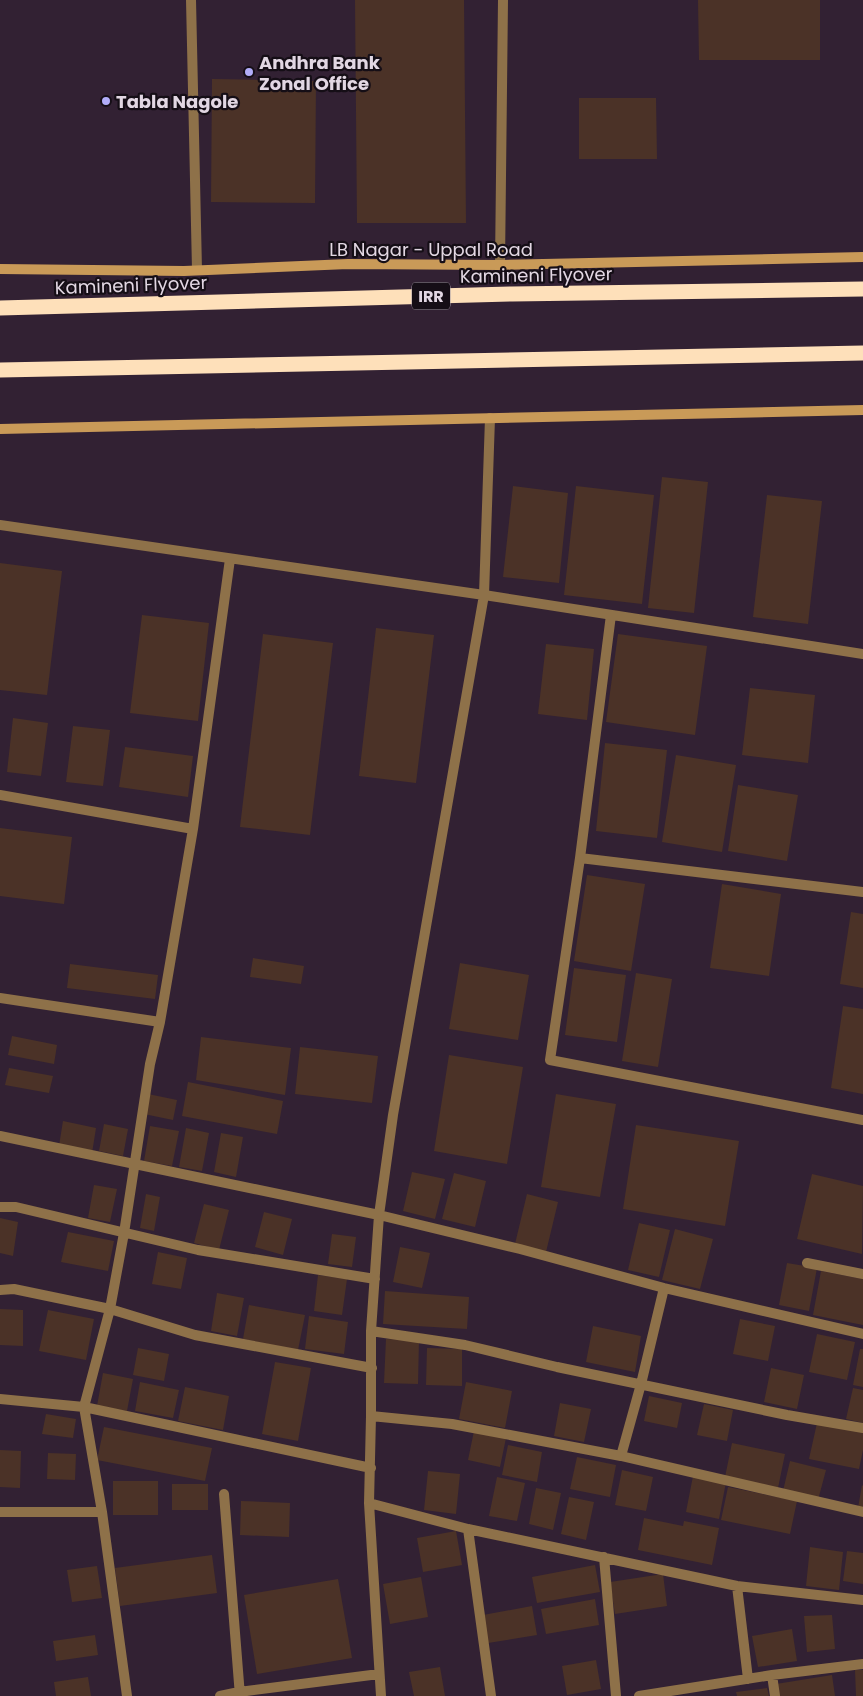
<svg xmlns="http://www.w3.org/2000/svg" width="863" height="1696" font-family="Poppins,sans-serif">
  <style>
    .building { fill: #4b3227 }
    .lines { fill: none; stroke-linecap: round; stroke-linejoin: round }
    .street { stroke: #8e7149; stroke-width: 10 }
    .secondary { stroke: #c99a58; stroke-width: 10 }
    .highway { stroke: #fee0ba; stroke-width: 15 }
    .poi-dot { fill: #b2adf9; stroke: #150e16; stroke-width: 2 }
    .labels { text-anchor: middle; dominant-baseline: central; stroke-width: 4.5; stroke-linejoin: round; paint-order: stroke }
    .shield { fill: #150e16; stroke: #a49ba6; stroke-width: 1 }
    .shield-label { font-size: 16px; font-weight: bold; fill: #e2d7e3 }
    .poi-label { font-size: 18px; font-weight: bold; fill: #e2d7e3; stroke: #150e16; text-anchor: start }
    .street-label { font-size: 18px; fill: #e2d7e3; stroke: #150e16 }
  </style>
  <rect width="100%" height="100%" fill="#322133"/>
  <!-- building -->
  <path class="building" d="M355 0H464L466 223H357Z
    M698 0H820V60H699Z
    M212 79 316 81 315 203 211 202Z
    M579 98H656L657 159H579Z
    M662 477 708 482 694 613 648 608Z
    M513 486 568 493 559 583 503 577Z
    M576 486 654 495 642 604 564 595Z
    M767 495 822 501 808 624 753 617Z
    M0 563 62 571 47 695 0 690Z
    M142 615 209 623 198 721 130 713Z
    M376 628 434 635 416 783 359 776Z
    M263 634 333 643 310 835 240 827Z
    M618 634 707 646 695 735 606 722Z
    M546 644 594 649 587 720 538 714Z
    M750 688 815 695 808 763 742 755Z
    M13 718 48 723 41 776 7 772Z
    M73 726 110 730 103 786 66 782Z
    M605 743 667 750 657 838 596 831Z
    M125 747 193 756 188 797 119 787Z
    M676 755 736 765 722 852 662 842Z
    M738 785 798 795 787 861 728 851Z
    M0 828 72 837 64 904 0 896Z
    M587 875 645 884 631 971 574 961Z
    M722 884 781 894 769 976 710 968Z
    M851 912 863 914V988L840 984Z
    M253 958 304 966 301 984 250 977Z
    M460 963 529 975 518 1040 449 1029Z
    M70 964 158 975 155 999 67 988Z
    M574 968 626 975 617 1042 565 1035Z
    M636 973 672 979 658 1067 622 1061Z
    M843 1006 863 1009V1094L831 1088Z
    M12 1036 57 1045 54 1064 8 1055Z
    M201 1037 291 1048 285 1095 196 1080Z
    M300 1047 378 1056 372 1103 295 1094Z
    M449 1055 523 1067 507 1164 434 1151Z
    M9 1068 53 1076 49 1093 5 1085Z
    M188 1082 283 1101 277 1134 182 1116Z
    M148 1094 177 1100 173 1120 144 1114Z
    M556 1094 616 1104 600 1197 541 1187Z
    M63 1121 96 1128 92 1153 59 1146Z
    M104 1124 128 1129 123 1156 99 1151Z
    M636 1125 739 1141 725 1226 623 1209Z
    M150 1126 179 1131 172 1166 144 1161Z
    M186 1128 209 1133 202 1171 179 1167Z
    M221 1133 243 1137 236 1177 214 1172Z
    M412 1172 445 1179 435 1219 403 1211Z
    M454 1173 486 1181 475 1227 442 1219Z
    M812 1174 863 1186 862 1254 797 1239Z
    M94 1185 117 1189 110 1222 88 1218Z
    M146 1194 160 1197 154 1231 140 1228Z
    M527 1194 558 1202 546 1252 515 1244Z
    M204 1204 229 1210 219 1250 194 1243Z
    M264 1212 292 1219 283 1255 255 1247Z
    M0 1218 18 1222 13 1256 0 1253Z
    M639 1223 670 1230 659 1277 628 1270Z
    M675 1229 713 1239 700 1289 662 1280Z
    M68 1232 114 1241 108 1271 61 1262Z
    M332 1234 356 1237 352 1267 328 1264Z
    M400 1247 430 1253 422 1288 393 1282Z
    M158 1252 187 1258 181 1289 152 1284Z
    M787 1263 817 1268 809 1311 779 1305Z
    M821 1271 863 1279V1325L813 1315Z
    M318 1275 347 1279 342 1315 314 1311Z
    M385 1291 469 1297 467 1329 383 1324Z
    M217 1293 244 1298 237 1336 211 1331Z
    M249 1305 305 1315 298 1350 243 1339Z
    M0 1309 23 1310V1346L0 1345Z
    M48 1310 94 1319 86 1360 39 1351Z
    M309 1316 348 1322 344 1354 305 1349Z
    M740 1319 775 1326 768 1361 733 1354Z
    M593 1326 641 1336 635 1372 586 1362Z
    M817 1334 855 1342 847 1380 809 1372Z
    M386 1339 419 1340 418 1384 384 1383Z
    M138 1348 169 1354 164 1381 133 1375Z
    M427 1348 462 1349V1386L426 1385Z
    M860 1349H863V1387L853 1385Z
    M275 1362 311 1368 298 1441 262 1434Z
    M771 1368 804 1375 797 1409 764 1402Z
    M103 1373 133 1379 127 1411 97 1406Z
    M140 1382 179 1390 173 1418 135 1411Z
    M466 1382 512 1391 505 1428 459 1419Z
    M185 1387 229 1396 223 1430 178 1421Z
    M853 1388 863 1390V1423L846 1419Z
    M649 1396 682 1403 677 1428 644 1421Z
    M560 1403 591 1409 584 1442 554 1436Z
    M704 1404 733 1410 727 1441 697 1435Z
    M46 1414 76 1419 73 1438 42 1434Z
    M817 1423 863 1432V1450L859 1469 809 1459Z
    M104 1427 212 1448 205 1481 97 1460Z
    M474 1431 506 1438 500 1467 468 1460Z
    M732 1443 785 1454 778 1488 725 1477Z
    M508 1445 542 1452 537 1482 502 1475Z
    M0 1450 21 1451 20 1488 0 1487Z
    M48 1453 76 1454 75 1480 47 1479Z
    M577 1457 616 1465 610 1497 570 1489Z
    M790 1461 826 1470 818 1500 783 1491Z
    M622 1470 653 1477 646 1511 615 1505Z
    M428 1471 460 1474 456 1514 424 1510Z
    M693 1476 726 1482 719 1519 686 1512Z
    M497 1477 525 1483 517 1521 489 1516Z
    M113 1481H158V1515H113Z
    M172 1484H208V1510H172Z
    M862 1485 863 1486V1510L858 1508Z
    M728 1487 797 1501 790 1534 721 1520Z
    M536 1488 561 1493 553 1530 529 1524Z
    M569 1497 594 1502 586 1540 561 1534Z
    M241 1501 290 1503 289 1537 240 1535Z
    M644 1518 683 1526 684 1521 719 1528 712 1565 638 1550Z
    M456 1531 462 1565 423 1572 417 1538Z
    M810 1547 843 1552 839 1590 806 1586Z
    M847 1551 863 1553V1584L843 1581Z
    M212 1555 217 1593 120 1606 115 1568Z
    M595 1565 600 1592 537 1603 532 1577Z
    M97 1566 102 1598 72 1602 67 1570Z
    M663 1574 667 1606 615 1614 610 1582Z
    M421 1577 428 1617 390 1624 383 1584Z
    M338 1579 352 1658 257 1674 244 1595Z
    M595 1599 599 1625 546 1634 541 1609Z
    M532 1606 537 1635 488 1643 483 1615Z
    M832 1615 835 1649 807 1652 804 1616Z
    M792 1629 797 1661 758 1667 752 1636Z
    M95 1635 98 1655 56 1661 53 1641Z
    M596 1660 601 1689 567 1695 562 1666Z
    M440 1667 445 1696H414L409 1672Z
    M855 1670H863V1696H856Z
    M832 1675 835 1696H777L776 1684Z
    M88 1677 91 1696H56L54 1682Z
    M767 1688 769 1696H737L736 1692Z"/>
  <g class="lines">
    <!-- street -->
    <path class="street" d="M191 0 197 270
      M500 265 503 0
      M0 525 484 595 863 654
      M611 615 580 858 550 1060 863 1120
      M0 795 193 829
      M580 858 863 892
      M0 998 160 1022
      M0 1136 379 1215 520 1249 664 1288 863 1334
      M0 1207H16L198 1250 375 1279
      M807 1263 863 1274
      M0 1290 14 1289 110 1309 195 1335 372 1368
      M371 1331 465 1345 557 1367 787 1415 863 1428
      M0 1399 84 1407 371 1468
      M371 1416 452 1424 621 1456 863 1512
      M621 1456 641 1384 664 1288
      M224 1494 240 1696
      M369 1503 468 1529 737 1586 863 1600
      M0 1512H102L127 1696
      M102 1512 84 1407 110 1309 124 1233 150 1064 160 1022 193 829 230 559
      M468 1529 491 1696
      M604 1557 616 1696
      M737 1586 748 1679
      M772 1675 775 1696
      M220 1696 239 1692 379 1674
      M381 1696 369 1503 371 1416V1331L379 1215 393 1115 484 595 490 418
      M639 1696 772 1675 863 1664"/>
    <!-- secondary -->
    <path class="secondary" d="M0 269 184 271 348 264 500 265 863 257
      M0 429 863 410"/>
    <!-- highway -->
    <path class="highway" d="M0 308 512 294 863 289
      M0 370 863 353"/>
  </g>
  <!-- markers -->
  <g class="poi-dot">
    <circle cx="249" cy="72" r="5"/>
    <circle cx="106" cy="101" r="5"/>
  </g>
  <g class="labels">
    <!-- shield labels -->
    <rect class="shield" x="412" y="282.5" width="38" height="27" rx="4"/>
    <g class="shield-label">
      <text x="431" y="296">IRR</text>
    </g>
    <!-- poi labels -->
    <g class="poi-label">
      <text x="259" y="62">Andhra Bank<tspan x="259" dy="21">Zonal Office</tspan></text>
      <text x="116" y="101">Tabla Nagole</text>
    </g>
    <!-- street labels -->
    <g class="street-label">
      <text x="431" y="249">LB Nagar - Uppal Road</text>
      <text transform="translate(536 275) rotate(-1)">Kamineni Flyover</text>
      <text transform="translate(131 285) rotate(-2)">Kamineni Flyover</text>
    </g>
  </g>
</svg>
